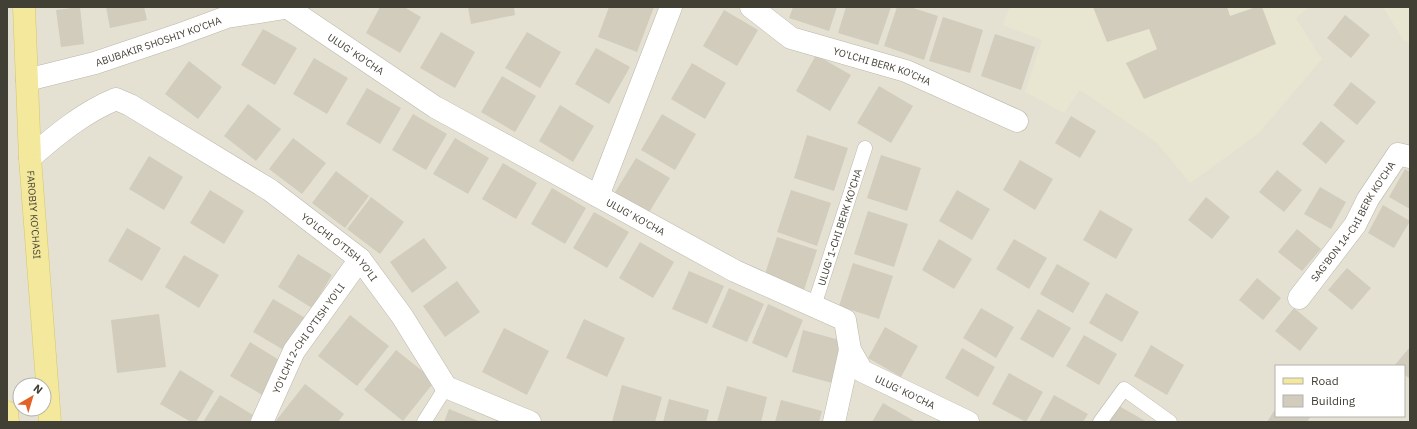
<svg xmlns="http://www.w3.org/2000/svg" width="1417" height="429" font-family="'IBM Plex Sans',sans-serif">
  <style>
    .residential { fill: #e4e1d3; fill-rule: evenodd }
    .education { fill: #e8e5d0 }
    .building { fill: #d1ccbc }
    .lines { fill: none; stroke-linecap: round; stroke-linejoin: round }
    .lane-casing { stroke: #bbb7a9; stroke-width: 15 }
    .street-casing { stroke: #bbb7a9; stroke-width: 23 }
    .primary-casing { stroke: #d6c76d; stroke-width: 23 }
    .lane { stroke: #fff; stroke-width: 14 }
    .street { stroke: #fff; stroke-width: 22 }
    .primary { stroke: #f3e89b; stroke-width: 22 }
    .labels { text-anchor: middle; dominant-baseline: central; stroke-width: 3; stroke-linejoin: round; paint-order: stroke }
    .street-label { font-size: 10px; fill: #423f35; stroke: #fff }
  </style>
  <rect width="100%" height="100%" fill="#f0efe5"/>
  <!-- residential -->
  <path class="residential" d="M7 7H1410V422H7ZM1276 366H1404V416H1276ZM20 385H44V409H20Z"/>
  <!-- education -->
  <path class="education" d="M1010 7H1309L1296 18 1322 59 1258 134 1190 183 1156 142 1080 90 1064 113 1025 92 1042 40 1002 25Z
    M1383 7H1410V43L1403 40Z"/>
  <!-- building -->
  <path class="building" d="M80 7 84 44 61 47 56 10Z
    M106 7H144L147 20 110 28Z
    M380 7H404L421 17 400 53 366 33Z
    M468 7H514L515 15 471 24Z
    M609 7H654L637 52 598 37Z
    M793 7H837L829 31 789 18Z
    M846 7H891L878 45 838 33Z
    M897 7H910L938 16 924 60 884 46Z
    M1093 7H1227L1230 16 1256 7H1262L1276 44 1144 99 1126 63 1157 49 1149 29 1107 42Z
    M724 10 758 30 737 66 703 46Z
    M1345 15 1370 35 1351 58 1327 38Z
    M943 17 983 30 970 73 929 61Z
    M263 29 297 48 275 85 241 65Z
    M441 32 475 52 455 88 420 68Z
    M527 32 561 52 540 88 505 68Z
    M995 34 1035 47 1021 90 981 76Z
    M596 48 630 67 609 104 575 84Z
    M816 55 851 75 830 111 796 91Z
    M314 58 348 78 327 114 293 94Z
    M189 61 222 87 198 119 165 94Z
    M692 63 726 83 705 119 671 99Z
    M502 76 536 96 515 132 481 112Z
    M1351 82 1376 102 1357 125 1333 105Z
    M879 86 913 106 891 143 857 123Z
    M367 88 401 108 380 144 346 124Z
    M248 104 281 129 256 161 224 136Z
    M560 105 594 126 573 162 539 141Z
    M413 114 447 134 426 170 392 150Z
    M662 114 696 134 675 170 641 150Z
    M1071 116 1096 131 1080 158 1055 143Z
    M1321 121 1345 141 1326 164 1302 144Z
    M807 135 848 148 834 191 794 178Z
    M293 138 326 163 302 194 269 169Z
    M455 138 489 158 468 194 433 174Z
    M881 155 921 168 907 211 867 198Z
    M149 156 183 177 164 210 129 189Z
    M636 158 670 178 648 214 614 194Z
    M1020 160 1053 179 1035 210 1003 190Z
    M503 163 537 183 516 219 482 199Z
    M1405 169 1410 172V209L1389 197Z
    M1277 170 1302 190 1284 212 1259 192Z
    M336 171 369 196 345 228 312 203Z
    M1320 187 1346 202 1331 229 1304 214Z
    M552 188 586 208 565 244 531 224Z
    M210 190 244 211 224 244 190 223Z
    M791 190 831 203 817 246 777 232Z
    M957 190 990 209 972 240 939 221Z
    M371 197 404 222 380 254 347 229Z
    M1206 197 1230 217 1212 239 1188 220Z
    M1383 205 1410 221 1394 248 1368 233Z
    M1100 210 1133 229 1116 259 1083 240Z
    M868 211 908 224 894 267 854 254Z
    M594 212 629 232 607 268 573 248Z
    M127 228 161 248 142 281 108 261Z
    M1297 229 1321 249 1302 271 1278 252Z
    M777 237 817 250 803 293 763 280Z
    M424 238 447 268 412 293 390 262Z
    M939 239 972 259 954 289 922 270Z
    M1014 239 1047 258 1029 289 996 269Z
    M640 242 674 262 653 298 619 278Z
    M298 254 332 275 312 308 278 287Z
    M184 255 219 275 199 308 165 287Z
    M853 263 893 276 879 319 839 306Z
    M1057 264 1090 283 1073 313 1040 294Z
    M1347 268 1371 288 1352 310 1328 290Z
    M689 271 724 286 707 324 672 309Z
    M1257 278 1281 298 1263 320 1239 300Z
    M457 281 480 312 445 337 423 306Z
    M729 288 764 304 747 342 712 327Z
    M1106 293 1139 312 1122 342 1089 323Z
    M273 299 307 319 287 352 253 332Z
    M768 304 803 320 787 358 752 343Z
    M981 308 1014 327 996 358 963 338Z
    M1294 308 1318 328 1300 351 1275 331Z
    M1038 309 1071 328 1053 358 1020 339Z
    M159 314 166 367 117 373 111 320Z
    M350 315 389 346 357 386 318 356Z
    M584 319 625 338 607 377 566 358Z
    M885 327 918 346 901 377 868 358Z
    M504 328 549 351 527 395 482 372Z
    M803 330 843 341 832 383 792 372Z
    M1084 335 1117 354 1099 385 1066 366Z
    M250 342 284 363 264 396 230 376Z
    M1151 345 1184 365 1167 395 1134 376Z
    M1410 347V379L1404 374V366H1394Z
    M962 348 995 367 978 397 945 378Z
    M396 350 435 381 403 421 364 390Z
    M180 370 214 391 196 422H191L160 404Z
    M1009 373 1043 392 1026 422 992 404Z
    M305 384 344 414 338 422H275Z
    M622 385 662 397 655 422H612Z
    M727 386 767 397 761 422H717Z
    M220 395 253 415 249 422H203Z
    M1054 395 1088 414 1083 422H1039Z
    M669 399 709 410 706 422H663Z
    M781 400 822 411 819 422H775Z
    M883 403 916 422H872Z
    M1119 406 1147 422H1109Z
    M1276 408V416H1311L1307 422H1267Z
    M449 409 481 422H444Z"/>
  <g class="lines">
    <!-- lane casing -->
    <g class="lane-casing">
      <g id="lane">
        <path id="s1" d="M814 306 865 148"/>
        <path d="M424 422 446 387"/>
        <path d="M1100 422 1124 389 1170 422"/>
      </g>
    </g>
    <!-- street casing -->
    <g class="street-casing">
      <g id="street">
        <path id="s2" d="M751 7 791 38 906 71 1017 121"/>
        <path id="s3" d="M288 8 435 107 735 271 845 320 850 350 862 371 968 422"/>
        <path id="s4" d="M27 80 95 63 178 35 227 17 291 7"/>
        <path id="s5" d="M30 158C56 135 84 112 116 99L130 105 270 190 360 259 402 316 446 387 530 422"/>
        <path d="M598 196 671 7"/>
        <path id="s6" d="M1299 298 1355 225 1368 199 1398 154 1410 157"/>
        <path id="s7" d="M262 422 294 351 360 259"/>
        <path d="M834 422 850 350"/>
      </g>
    </g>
    <!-- primary casing -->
    <g class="primary-casing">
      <g id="primary">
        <path id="s8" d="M24 7 30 158 50 422"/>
        <path d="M7 412 8 422"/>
      </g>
    </g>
    <!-- lane -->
    <use href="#lane" class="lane"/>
    <!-- street -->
    <use href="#street" class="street"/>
    <!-- primary -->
    <use href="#primary" class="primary"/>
  </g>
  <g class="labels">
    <!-- street labels -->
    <g class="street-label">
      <text stroke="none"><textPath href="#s4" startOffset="137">ABUBAKIR SHOSHIY KO'CHA</textPath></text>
      <text stroke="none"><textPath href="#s3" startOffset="82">ULUG' KO'CHA</textPath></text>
      <text stroke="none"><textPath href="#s2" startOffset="146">YO'LCHI BERK KO'CHA</textPath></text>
      <text stroke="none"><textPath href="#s8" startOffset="208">FAROBIY KO'CHASI</textPath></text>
      <text stroke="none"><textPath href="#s3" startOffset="406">ULUG' KO'CHA</textPath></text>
      <text stroke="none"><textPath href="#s6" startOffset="94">SAG'BON 14-CHI BERK KO'CHA</textPath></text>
      <text stroke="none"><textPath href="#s1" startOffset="83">ULUG' 1-CHI BERK KO'CHA</textPath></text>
      <text stroke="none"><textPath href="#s5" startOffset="374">YO'LCHI O'TISH YO'LI</textPath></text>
      <text stroke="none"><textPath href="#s7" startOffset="96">YO'LCHI 2-CHI O'TISH YO'LI</textPath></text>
      <text stroke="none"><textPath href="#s3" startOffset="742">ULUG' KO'CHA</textPath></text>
    </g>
  </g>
  <!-- border -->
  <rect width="1417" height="429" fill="none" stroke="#423f35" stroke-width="16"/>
  <!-- legend -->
  <rect x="1275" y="365" width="130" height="52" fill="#ffffff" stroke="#b3b2ae"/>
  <rect x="1283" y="378" width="20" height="6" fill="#f3e89b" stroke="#b3b2ae"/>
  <text x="1311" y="385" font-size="12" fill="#423f35">Road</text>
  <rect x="1283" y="395" width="20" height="12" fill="#d1ccbc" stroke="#b3b2ae"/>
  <text x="1311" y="405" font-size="12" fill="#423f35">Building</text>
  <!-- north arrow -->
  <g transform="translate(32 397) rotate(38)"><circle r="19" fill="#ffffff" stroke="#b3b2ae"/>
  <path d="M0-3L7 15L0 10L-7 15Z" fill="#e2632a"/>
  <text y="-6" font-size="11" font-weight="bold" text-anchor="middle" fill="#423f35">N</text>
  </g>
</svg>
